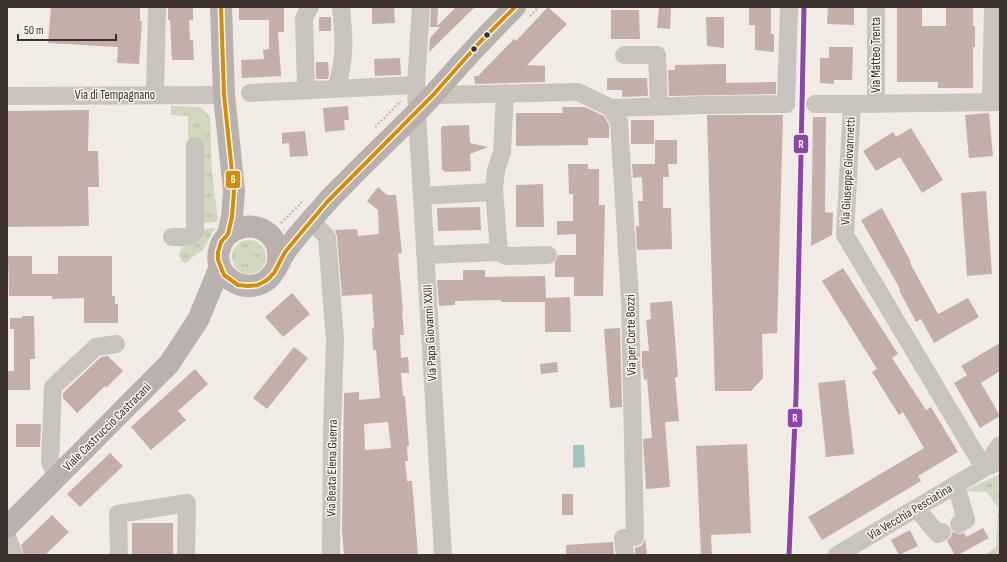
<svg xmlns="http://www.w3.org/2000/svg" width="1007" height="562" font-family="'Sofia Sans Condensed',sans-serif">
  <style>
    .grass { fill: url(#grass-tufts) }
    .water { fill: #a1c2c1 }
    .building { fill: #c3afa7; fill-rule: evenodd }
    .lines { fill: none; stroke-linecap: round; stroke-linejoin: round }
    .path { stroke: #c2bbb6; stroke-width: 2.5; stroke-dasharray: 2 2; stroke-linecap: butt }
    .minor { stroke: #c9c3be; stroke-width: 18 }
    .major { stroke: #b8b1ad; stroke-width: 22 }
    .bus-1-casing { stroke: #fbf5ee; stroke-width: 7 }
    .bus-1 { stroke: #d18e09; stroke-width: 4 }
    .rail-1-casing { stroke: #fbf5ee; stroke-width: 8 }
    .rail-1 { stroke: #8e44ad; stroke-width: 5 }
    .bus-dot { fill: #3b302b; stroke: #fbf5ee; stroke-width: 1.5 }
    .labels { text-anchor: middle; dominant-baseline: central; stroke-width: 3; stroke-linejoin: round; paint-order: stroke }
    .street-label { font-size: 13px; fill: #3b302b; stroke: #fbf5ee }
    .line-badge { stroke: #fbf5ee; stroke-width: 1.5 }
    .badge-label { font-size: 11px; text-anchor: middle; font-weight: bold; fill: #fff }
  </style>
  <defs>
    <pattern id="grass-tufts" width="24" height="20" patternUnits="userSpaceOnUse"><rect width="24" height="20" fill="#d1d6bf"/><path d="M3 7l-1-3M5 7V3M7 7l1-3M15 17l-1-3M17 17v-4M19 17l1-3" fill="none" stroke="#b4b8a4"/></pattern>
  </defs>
  <rect width="100%" height="100%" fill="#f0ebe5"/>
  <!-- grass -->
  <path class="grass" d="M171 106 200 107 205 111 210 117 212 173 218 219 217 222 203 223 188 143V116L171 115Z
    M215 228 203 250 190 259 186 263 182 262 179 256 181 248 187 245 202 229Z
    M232 257a17 17 0 1 1 34 0a17 17 0 1 1-34 0Z
    M1000 474V555H985L996 547 998 508 987 492 964 491Z"/>
  <!-- water -->
  <path class="water" d="M573 445H584L585 467 573 468Z"/>
  <!-- building -->
  <path class="building" d="M51 7H140V21H142L139 64 117 63 118 47 48 43Z
    M168 7H193V20H189L190 40H193L194 60H172L170 20H168Z
    M284 7V32H278L281 76 242 78 241 60 264 59 263 50 269 49V20H239V8Z
    M372 7H394L395 23 372 24Z
    M431 7H438L437 26 456 7H475L429 52 430 38 440 27H430Z
    M548 7 567 24 527 65 545 66V82L475 84 474 76H478L514 39 516 41Z
    M659 7H671L670 29 657 28Z
    M749 7H771V34H774V52L755 50V25H749Z
    M828 7H854V25L827 24Z
    M897 7H922V26H946V7H973V26H975V47H973V88H938V82H897Z
    M611 10H639L640 39H611Z
    M319 17H331V31H319Z
    M706 17H724V48L707 46Z
    M829 47H853L852 80H834V84L820 83V58H829Z
    M400 58 401 75 375 76 374 59Z
    M316 62H328L329 75 328 79H316Z
    M726 64V83L776 82V94L669 96 668 70H675V65Z
    M607 78H647L648 96 622 97V90H607Z
    M348 106 349 120H344L345 130 325 132 323 108Z
    M562 107H585L604 116 609 125V138H588V145L516 146V113H563Z
    M89 110 88 151H98L99 187H88L89 226 7 227V111Z
    M989 113 993 156 969 158 965 115Z
    M707 115H783L777 333 762 334 763 378 751 391H715Z
    M813 117H826L825 212 833 213 832 235 811 246Z
    M631 120H654V144H631Z
    M469 125 470 143 488 147 470 154 471 171 445 172 442 169 441 130 442 126Z
    M911 128 943 180 922 193 900 157 876 171 863 151 893 132 896 137Z
    M305 131 308 156 290 157 289 143 282 144V133Z
    M655 140H677V164H668L669 177H663V208H671L672 249 637 250 636 226H639L638 201H643L642 177 633 178 632 164H655Z
    M568 164H588V169H599V205H605L603 296H574V277H555V262L558 255H576V234L557 235V221H573V194H569Z
    M543 184 544 227H516V185Z
    M378 187 387 195H396L402 253 398 254 403 311H402L404 335H400L401 358 408 357 409 373H401L403 396H405L409 446H407L408 461H405L407 481H412L418 555H344L342 530 344 393 359 392V400L380 398 376 350H373L372 328H374L372 294 342 296 337 236 335 230 357 229 358 236 379 234 378 210 367 201ZM388 422 391 448 365 450 364 424Z
    M986 191 992 274 967 276 961 193Z
    M480 207 481 230 438 231 437 208Z
    M882 208 911 262 910 263 938 314 968 298 979 317 934 343 921 319 916 322 899 290 900 289 861 220Z
    M8 256H32V274H58V256H112V296H115V304H118V323H84V298L52 299V296H9Z
    M843 268 898 354 892 358 926 410 931 407 958 452 918 476 921 481 822 540 808 517 924 448 903 412 899 415 872 372 877 369 822 281Z
    M463 270H485V277L545 276 546 298 570 297 571 332H545V302H501V300L455 301V305L439 306 437 280H463Z
    M292 293 310 314 283 337 265 317Z
    M672 301 678 377H675L679 421 665 422 670 487 646 489 643 439 652 438 647 379 644 380 643 368H642V351H649L646 320 651 319 650 303Z
    M22 316H34L35 359H30V390H7V371H14V329H10V318H22Z
    M620 328 622 407 610 408 604 329Z
    M1000 343V371L981 383 1000 416 980 428 954 383 967 375 961 366Z
    M294 347 308 358 267 409 253 398Z
    M108 356 123 371 106 388 105 386 77 413 63 398V393L101 357Z
    M557 362 558 372 541 374 540 364Z
    M195 369 208 384 178 411 186 420 151 450 131 427Z
    M845 380 854 454 826 457 818 383Z
    M16 424H41L40 447H16Z
    M747 444 751 533 711 535 712 555H701L696 446Z
    M110 453 123 466 80 507 67 494Z
    M562 494H573V515H562Z
    M52 515 69 532 45 555H24L21 545Z
    M132 523H173V555H132Z
    M983 528 989 538 958 555H955L947 541 951 537 952 532 959 534 964 533 966 537Z
    M910 530 918 546 899 555 891 540Z
    M645 538 647 555H635V548L641 546 644 542Z
    M613 542 614 555H566V545Z"/>
  <g class="lines">
    <!-- path -->
    <path class="path" d="M530 16 539 7
      M375 127 401 101
      M281 223 302 202"/>
    <!-- minor -->
    <path class="minor" d="M421 7 416 85 417 112 443 555
      M624 55H657L659 106
      M336 88C346 58 344 38 341 7
      M306 90 304 18 310 7
      M250 93 416 85
      M155 95 157 7
      M433 95 578 92 611 108 704 105 786 104 789 7
      M7 96 224 95
      M991 102 993 7
      M876 103V7
      M815 104H852
      M611 108 619 122 630 299 635 537 623 538 625 555
      M422 196 490 192 494 189 496 170 502 152 505 93
      M311 221 327 237 335 340 332 429 331 555
      M172 237C181 237 189 239 195 231V146
      M499 252 506 256 548 255
      M425 255 499 252 494 189
      M984 468 845 235 852 104 1000 102
      M984 468 1000 445
      M57 477 50 462 53 387 96 347 116 344
      M956 485 966 520 959 524
      M916 508 938 534 942 532
      M7 536 14 555
      M119 555 118 514 187 503 186 555
      M837 555 984 468 1000 461"/>
    <!-- major -->
    <path class="major" d="M221 7 224 95 234 191 232 217 228 234
      M278 264C278 258 279 252 277 246 266 217 225 222 219 251 213 278 247 296 267 280 276 273 279 261 285 252 297 235 312 219 326 203 335 192 346 183 355 173 376 152 397 132 418 111 439 89 458 66 479 44 491 31 503 19 515 7
      M7 527 169 364 198 320 220 267"/>
    <!-- bus-1 casing -->
    <g class="bus-1-casing">
      <path id="bus-1" d="M221 7 224 95 234 191 232 217 228 234 221 242 218 252V260L224 275 238 285 248 286 258 285 267 280 274 273 285 252 327 202 433 95 479 43 515 7"/>
    </g>
    <!-- bus-1 -->
    <use href="#bus-1" class="bus-1"/>
    <!-- rail-1 casing -->
    <g class="rail-1-casing">
      <path id="rail-1" d="M789 555 796 397 804 7"/>
    </g>
    <!-- rail-1 -->
    <use href="#rail-1" class="rail-1"/>
  </g>
  <!-- markers -->
  <g class="bus-dot">
    <circle cx="487" cy="35" r="3.5"/>
    <circle cx="474" cy="49" r="3.5"/>
  </g>
  <g class="labels">
    <!-- street labels -->
    <g class="street-label">
      <text transform="translate(876 55) rotate(-90)">Via Matteo Trenta</text>
      <text x="115" y="95">Via di Tempagnano</text>
      <text transform="translate(848 171) rotate(-87)">Via Giuseppe Giovannetti</text>
      <text transform="translate(430 333) rotate(-93)">Via Papa Giovanni XXIII</text>
      <text transform="translate(631 335) rotate(-91)">Via per Corte Bozzi</text>
      <text transform="translate(107 427) rotate(-45)">Viale Castruccio Castracani</text>
      <text transform="translate(332 468) rotate(-89)">Via Beata Elena Guerra</text>
      <text transform="translate(910 512) rotate(-31)">Via Vecchia Pesciatina</text>
    </g>
  </g>
  <g class="line-badge">
    <rect x="793" y="134" width="16" height="20" rx="4" fill="#8e44ad"/>
    <rect x="225" y="170" width="16" height="19" rx="4" fill="#d18e09"/>
    <rect x="787" y="408" width="16" height="20" rx="4" fill="#8e44ad"/>
  </g>
  <g class="badge-label">
    <text x="801" y="148">R</text>
    <text x="233" y="183">6</text>
    <text x="795" y="422">R</text>
  </g>
  <!-- border -->
  <rect width="1007" height="562" fill="none" stroke="#3b302b" stroke-width="16"/>
  <!-- scale -->
  <path d="M18 34v6h98v-6" fill="none" stroke="#3b302b" stroke-width="2"/>
  <text x="24" y="34" font-size="12" fill="#3b302b" stroke="#fbf5ee" stroke-width="3" paint-order="stroke">50 m</text>
</svg>
